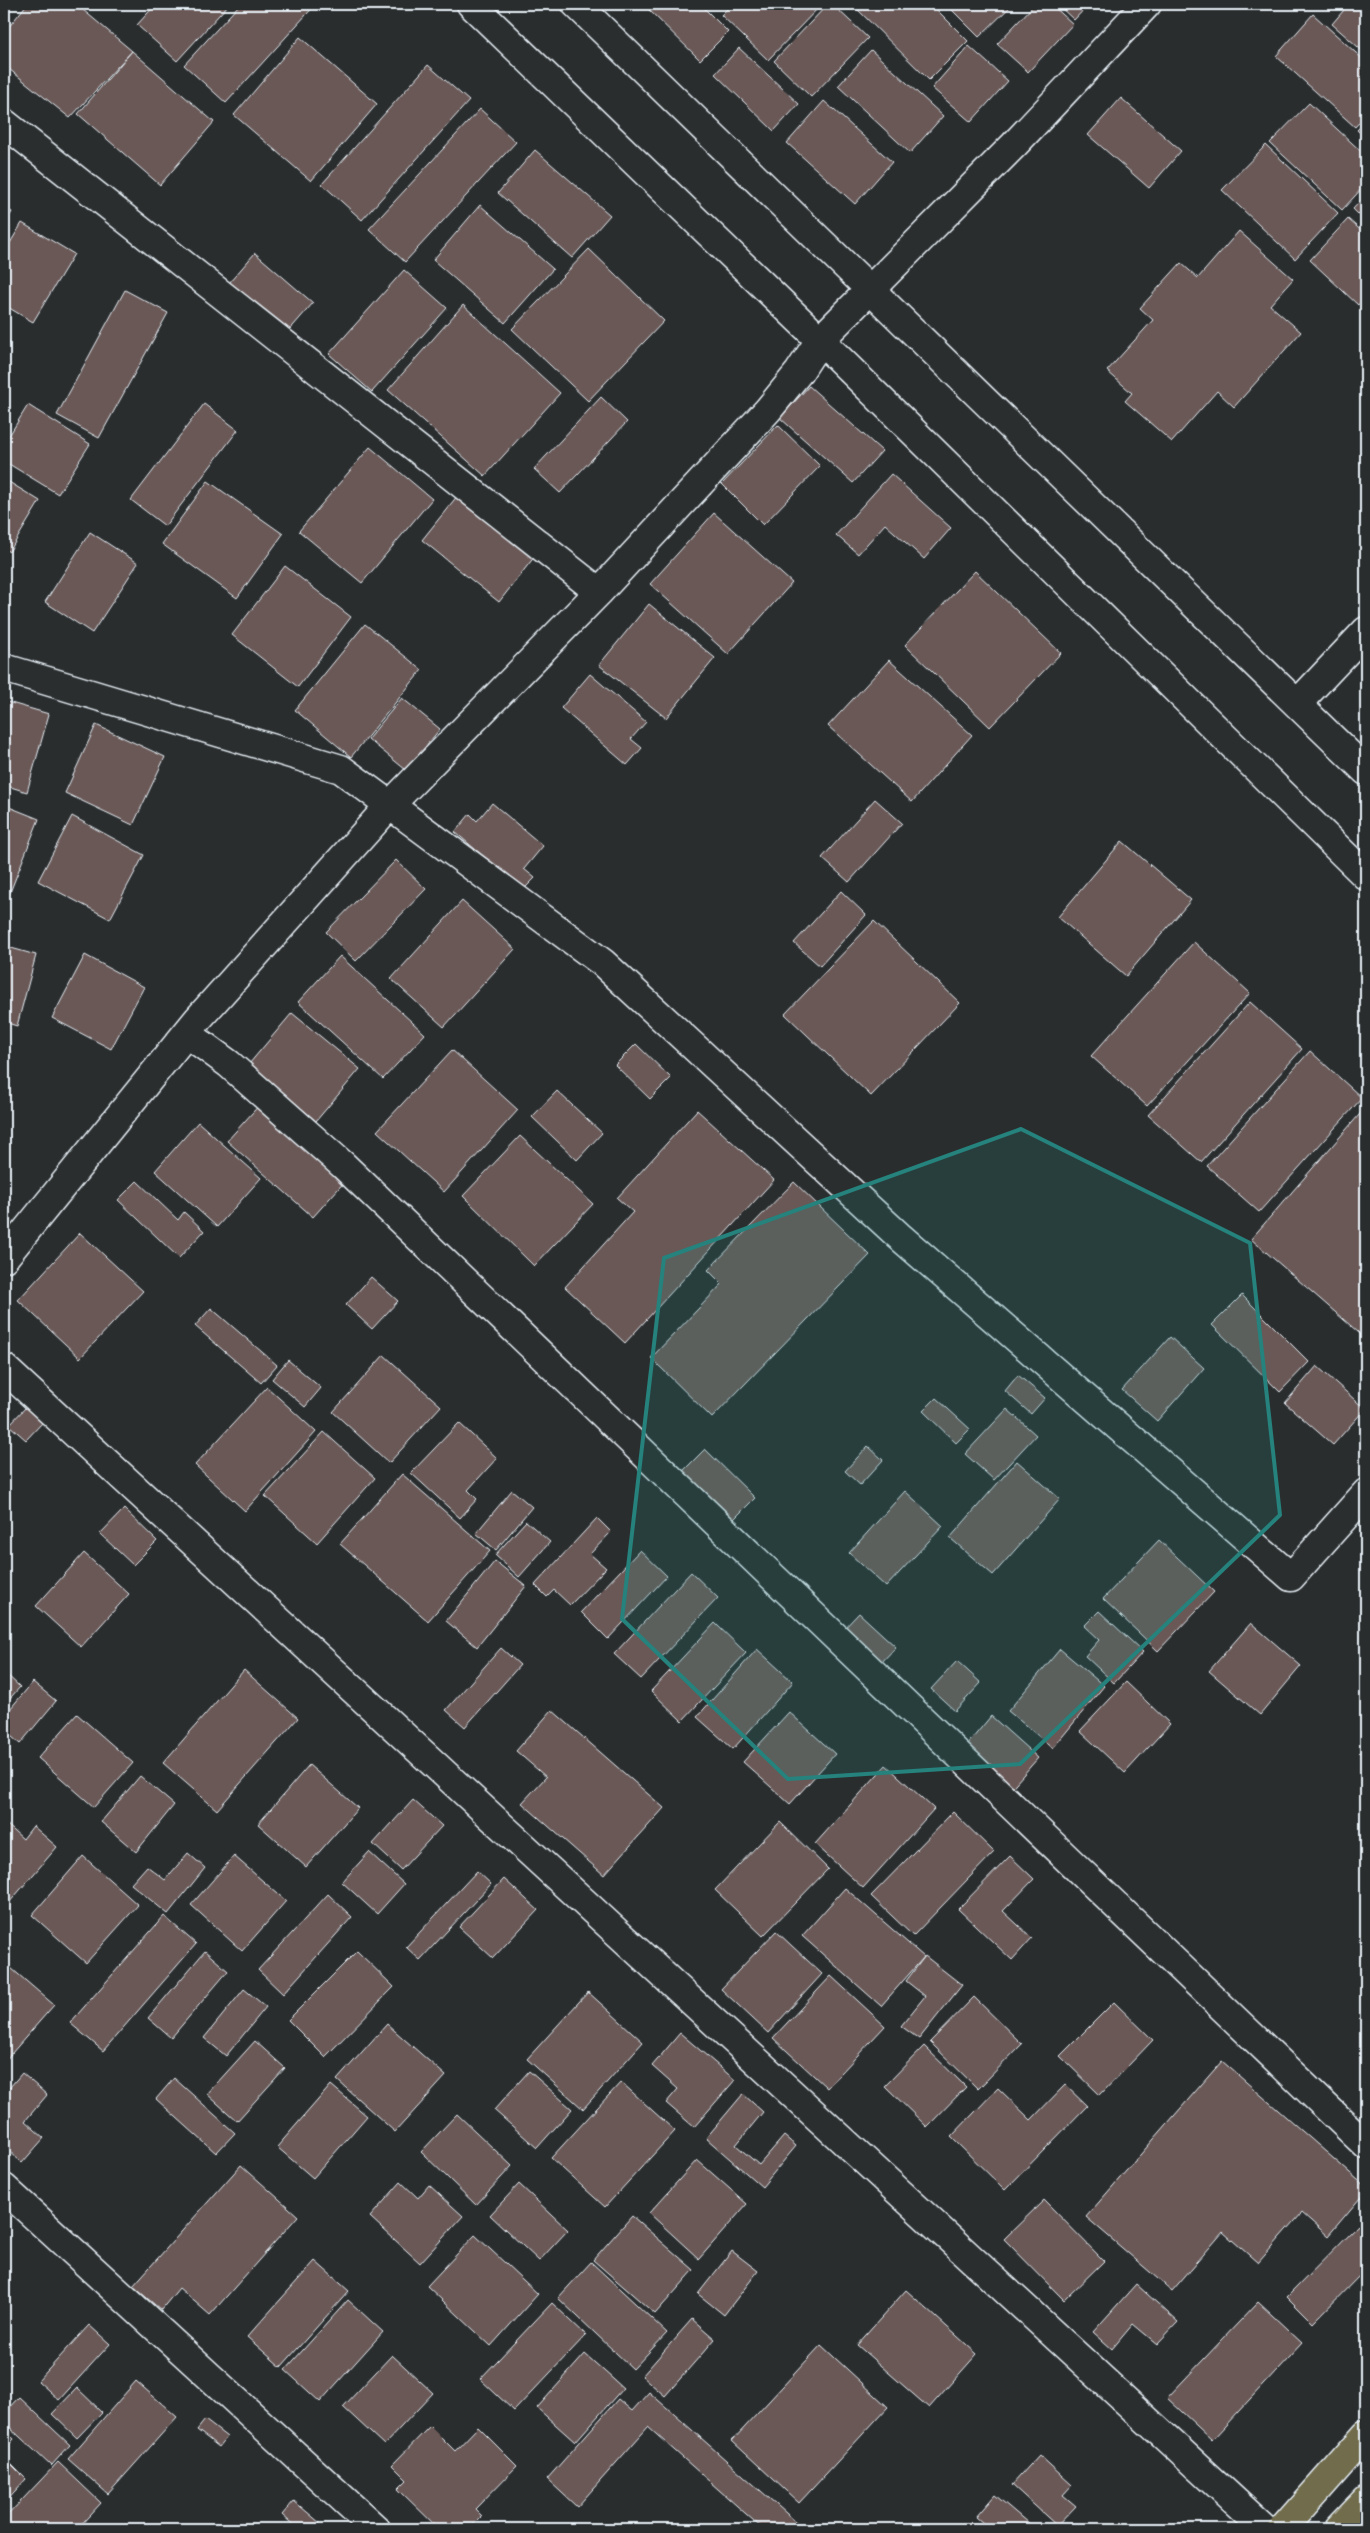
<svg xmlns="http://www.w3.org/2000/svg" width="1370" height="2533" font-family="'Shantell Sans',sans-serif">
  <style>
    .building { fill: #6b5957; stroke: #e8f1f8 }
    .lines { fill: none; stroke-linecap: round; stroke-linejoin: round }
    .street-casing { stroke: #e8f1f8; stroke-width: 31 }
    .highway-casing { stroke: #e8f1f8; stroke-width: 31 }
    .street { stroke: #2a2d2e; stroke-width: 28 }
    .highway { stroke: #716c4b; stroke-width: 28 }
    .marked { fill: #25827c; fill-opacity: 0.2; stroke: #25827c; stroke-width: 4; stroke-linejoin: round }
  </style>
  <rect width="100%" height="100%" fill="#2a2d2e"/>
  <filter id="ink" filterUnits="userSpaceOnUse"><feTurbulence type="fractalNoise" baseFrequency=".02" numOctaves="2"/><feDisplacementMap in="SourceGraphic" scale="10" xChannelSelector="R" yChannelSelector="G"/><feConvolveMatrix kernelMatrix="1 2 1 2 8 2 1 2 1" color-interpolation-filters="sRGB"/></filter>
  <g filter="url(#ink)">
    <!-- building -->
    <path class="building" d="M27 4H76L132 51 70 118 4 65V33Z
      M156 4H229L177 61 137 25Z
      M240 4H316L226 103 184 65Z
      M651 4H700L728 32 700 60 647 8Z
      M732 4H822L768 60 721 15Z
      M828 4H832L868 38 811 97 774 61Z
      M852 4H931L968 41 929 80Z
      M946 4H1013L979 37Z
      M1035 4H1051L1073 24 1028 72 997 44Z
      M1057 4H1089L1074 20Z
      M1349 4H1366V54L1332 24Z
      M1313 14 1366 62V115L1355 127 1276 56Z
      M300 37 377 104 311 181 234 115Z
      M969 46 1008 81 971 122 932 88Z
      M739 48 799 104 774 131 715 74Z
      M871 50 943 116 910 153 838 86Z
      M132 51 214 122 160 185 78 114Z
      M428 65 469 101 362 220 322 184Z
      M1121 98 1181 151 1149 188 1088 135Z
      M824 101 892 162 855 204 787 143Z
      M1309 103 1366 156V184L1342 210 1270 143Z
      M480 109 516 142 405 262 369 229Z
      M1366 121V139L1357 130Z
      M1266 145 1338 213 1295 259 1222 190Z
      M535 150 610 215 572 258 498 193Z
      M1366 195V222L1353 209Z
      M480 205 553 269 505 323 433 260Z
      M4 207 12 212 4 226Z
      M1348 219 1366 235V296L1358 305 1310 260Z
      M22 223 74 254 33 322 4 305V253Z
      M1239 231 1293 279 1270 305 1301 332 1234 407 1217 391 1172 442 1125 401 1132 393 1107 371 1153 320 1140 308 1181 263 1198 278Z
      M589 249 664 321 588 401 512 329Z
      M255 253 313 303 287 333 229 283Z
      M404 270 447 308 372 392 329 354Z
      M125 290 168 313 99 438 57 415Z
      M463 305 560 393 485 476 388 390Z
      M4 338 10 342 4 354Z
      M809 386 882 451 853 483 780 418Z
      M601 397 627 422 560 493 534 469Z
      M204 404 238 430 165 526 131 500Z
      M28 405 90 444 58 494 4 461V444Z
      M778 425 820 466 763 525 722 484Z
      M370 447 432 499 362 583 299 531Z
      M891 474 951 528 924 559 885 524 858 554 836 535Z
      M4 479 40 501 9 552 4 548Z
      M208 481 283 534 237 598 162 544Z
      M458 495 535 556 499 602 422 540Z
      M714 513 792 583 728 654 650 584Z
      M90 532 138 563 92 633 45 602Z
      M285 566 351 617 298 687 232 635Z
      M975 571 1061 653 990 727 905 645Z
      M649 604 715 658 666 718 599 665Z
      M365 624 422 670 351 757 295 710Z
      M889 660 972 735 912 802 828 726Z
      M590 674 646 722 631 739 642 748 627 765 561 708Z
      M402 698 440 729 406 770 368 739Z
      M4 701 49 714 27 792 4 785Z
      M96 725 165 757 133 825 65 793Z
      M875 799 902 823 849 882 822 858Z
      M492 803 543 846 524 869 535 878 523 890 455 832 470 814 477 821Z
      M4 805 39 819 5 905 4 904Z
      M72 816 144 855 110 919 38 881Z
      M1122 841 1191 900 1126 976 1058 917Z
      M396 860 426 889 356 961 326 932Z
      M841 891 866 915 820 966 794 943Z
      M462 901 515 949 444 1027 391 979Z
      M874 921 960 1003 871 1096 785 1014Z
      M1194 942 1250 993 1147 1106 1091 1056Z
      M4 946 36 955 17 1026 4 1022Z
      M85 955 144 987 111 1049 52 1018Z
      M340 956 425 1034 383 1079 298 1002Z
      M1250 1002 1302 1049 1201 1162 1148 1115Z
      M292 1013 360 1069 316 1121 249 1064Z
      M636 1044 671 1078 650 1099 615 1065Z
      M452 1050 518 1110 444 1192 377 1131Z
      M1310 1051 1362 1098 1259 1212 1207 1166Z
      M557 1091 602 1133 577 1160 532 1117Z
      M262 1102 347 1179 313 1217 227 1141Z
      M1366 1107V1339L1251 1239Z
      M697 1110 774 1180 625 1343 565 1287 633 1212 617 1198Z
      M198 1122 261 1178 217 1227 155 1171Z
      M520 1136 593 1204 534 1266 463 1196Z
      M137 1181 178 1220 184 1212 204 1231 179 1258 118 1200Z
      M794 1182 870 1255 712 1418 651 1358 722 1284 708 1270Z
      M80 1233 143 1291 80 1358 18 1300Z
      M371 1277 398 1301 372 1329 346 1305Z
      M1242 1295 1309 1362 1280 1392 1212 1325Z
      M211 1308 277 1365 261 1383 195 1326Z
      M1170 1337 1204 1368 1157 1421 1122 1390Z
      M384 1355 441 1406 389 1463 333 1412Z
      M288 1360 321 1388 305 1407 272 1379Z
      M1317 1366 1365 1409 1333 1445 1285 1403Z
      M1018 1375 1045 1398 1031 1414 1005 1391Z
      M267 1387 316 1432 245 1511 195 1465Z
      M936 1398 970 1429 956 1443 923 1411Z
      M26 1407 43 1422 26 1440 9 1425Z
      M1007 1409 1036 1435 994 1480 965 1454Z
      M459 1423 497 1458 468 1490 477 1499 460 1518 411 1473Z
      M324 1432 375 1478 317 1543 265 1496Z
      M868 1446 883 1460 860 1485 845 1471Z
      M705 1449 755 1498 731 1522 681 1473Z
      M1017 1461 1060 1499 993 1575 950 1538Z
      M402 1474 490 1551 428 1621 340 1544Z
      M512 1490 532 1507 496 1550 476 1533Z
      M905 1491 943 1526 886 1587 849 1553Z
      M124 1509 157 1541 133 1565 100 1534Z
      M597 1518 611 1532 590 1554 606 1568 570 1605 554 1590 547 1597 535 1585Z
      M526 1521 550 1542 519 1577 495 1555Z
      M1159 1540 1214 1592 1158 1651 1103 1599Z
      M640 1550 667 1576 608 1639 581 1612Z
      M84 1553 129 1594 81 1647 36 1606Z
      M495 1561 526 1586 477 1647 446 1621Z
      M691 1572 718 1598 641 1679 614 1654Z
      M1099 1611 1143 1652 1114 1683 1085 1656 1099 1640 1084 1626Z
      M859 1613 896 1647 878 1666 841 1632Z
      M715 1623 746 1653 682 1721 651 1691Z
      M1251 1623 1301 1666 1260 1715 1209 1671Z
      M501 1648 520 1665 465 1727 446 1710Z
      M757 1649 793 1682 733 1749 697 1717Z
      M1060 1649 1104 1686 1053 1748 1008 1711Z
      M957 1661 981 1683 955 1711 931 1689Z
      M244 1670 298 1718 217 1810 163 1763Z
      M4 1672 20 1687 4 1705Z
      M33 1682 56 1701 20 1744 4 1730V1716Z
      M1126 1682 1170 1724 1125 1773 1080 1731Z
      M552 1710 664 1808 604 1875 522 1803 546 1777 516 1751Z
      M789 1712 835 1754 790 1804 743 1762Z
      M77 1714 133 1763 94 1807 38 1758Z
      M991 1716 1038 1758 1008 1792 962 1751Z
      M309 1765 358 1808 306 1867 258 1824Z
      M886 1765 934 1809 863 1888 815 1844Z
      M140 1776 174 1805 136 1852 101 1822Z
      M413 1800 442 1826 401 1870 373 1844Z
      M953 1812 994 1852 913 1936 871 1896Z
      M4 1822 23 1839 33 1826 57 1847 8 1904 4 1901Z
      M780 1822 828 1869 763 1936 715 1890Z
      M369 1852 404 1884 377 1914 342 1882Z
      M188 1853 205 1868 168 1914 131 1884 147 1866 165 1880Z
      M83 1856 138 1905 86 1963 32 1915Z
      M234 1856 286 1901 242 1951 191 1905Z
      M1010 1856 1034 1879 1003 1911 1032 1938 1012 1960 958 1909Z
      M477 1871 491 1884 420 1960 406 1947Z
      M504 1879 538 1910 493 1958 459 1927Z
      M845 1888 924 1957 881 2006 802 1936Z
      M328 1894 352 1917 283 1994 258 1970Z
      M164 1916 196 1944 103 2051 70 2023Z
      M776 1931 822 1974 768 2033 721 1989Z
      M205 1951 228 1971 171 2038 148 2018Z
      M357 1951 394 1987 325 2057 288 2020Z
      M925 1956 962 1985 919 2039 901 2026 925 1996 906 1981Z
      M4 1962 54 2005 4 2062Z
      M831 1976 885 2026 827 2088 773 2038Z
      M244 1989 266 2007 226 2056 204 2038Z
      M588 1992 643 2042 583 2109 527 2059Z
      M974 1997 1022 2044 978 2089 930 2042Z
      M1114 2002 1153 2040 1100 2095 1060 2056Z
      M387 2024 446 2076 395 2132 337 2080Z
      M680 2033 735 2080 694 2127 666 2103 678 2089 652 2066Z
      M255 2041 285 2068 237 2121 207 2094Z
      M924 2046 966 2087 927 2127 885 2086Z
      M1222 2061 1366 2187V2191L1328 2236 1302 2213 1258 2263 1223 2232 1172 2291 1086 2217Z
      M529 2071 572 2109 537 2148 494 2110Z
      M22 2073 47 2095 25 2121 44 2138 22 2163 4 2146V2094Z
      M174 2078 235 2133 216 2153 156 2099Z
      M621 2082 675 2131 605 2207 551 2158Z
      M331 2085 367 2116 313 2178 277 2147Z
      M1065 2085 1087 2106 1005 2190 951 2137 998 2088 1031 2120Z
      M743 2094 763 2112 736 2145 759 2165 784 2136 796 2146 762 2187 706 2138Z
      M457 2114 512 2166 476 2205 421 2152Z
      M697 2160 747 2204 699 2259 649 2213Z
      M241 2165 298 2216 210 2315 179 2288 161 2310 133 2286Z
      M401 2182 418 2198 429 2185 463 2216 420 2263 370 2217Z
      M519 2184 568 2230 539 2261 490 2215Z
      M1044 2200 1104 2261 1064 2300 1004 2239Z
      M632 2216 694 2270 655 2314 593 2260Z
      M1366 2217V2269L1313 2323 1287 2297Z
      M475 2235 538 2294 491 2346 427 2286Z
      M732 2251 758 2271 724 2315 698 2294Z
      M315 2261 349 2291 281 2367 247 2337Z
      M591 2262 667 2333 633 2369 558 2298Z
      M1136 2284 1178 2322 1157 2344 1133 2324 1112 2349 1093 2332Z
      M906 2290 977 2354 929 2408 857 2345Z
      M348 2300 383 2332 320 2402 285 2370Z
      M1258 2302 1302 2343 1212 2440 1167 2398Z
      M552 2303 586 2335 514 2411 480 2379Z
      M692 2319 715 2339 665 2396 642 2376Z
      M89 2325 110 2344 59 2400 38 2381Z
      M821 2345 888 2407 799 2503 732 2441Z
      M585 2354 623 2388 575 2442 537 2408Z
      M392 2355 433 2393 384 2445 343 2407Z
      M136 2381 177 2417 108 2494 68 2459Z
      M77 2388 102 2412 77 2438 52 2414Z
      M649 2392 804 2529H763L648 2427 577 2507 547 2479 618 2399 632 2411Z
      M19 2397 70 2445 51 2466 4 2422V2413Z
      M205 2420 227 2437 219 2447 197 2430Z
      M430 2426 455 2451 478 2427 517 2466 475 2509 482 2516 469 2529H439L398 2489 407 2480 392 2465Z
      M4 2429 14 2439 4 2450Z
      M1039 2455 1072 2485 1063 2495 1076 2506 1057 2526 1012 2485Z
      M4 2457 26 2479 4 2503Z
      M58 2462 101 2503 77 2529H6L4 2519Z
      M995 2495 1035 2529H990L976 2517Z
      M294 2501 320 2523 315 2529H298L282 2515Z"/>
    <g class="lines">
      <!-- street casing -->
      <g class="street-casing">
        <path id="street" d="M471 4 820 340 1366 876
          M576 4 1366 771
          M4 123 599 592
          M4 668 341 769 603 963 899 1236 1291 1577 1366 1493
          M1297 704 1366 631
          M188 1034 229 1064 343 1165 1366 2145
          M4 1258 198 1019 389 806 599 592 768 410 799 372 820 340 1014 145 1147 4
          M4 1368 1265 2529
          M4 2188 376 2529"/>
      </g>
      <!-- highway casing -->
      <g class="highway-casing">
        <path id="highway" d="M1283 2529 1366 2435
          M1339 2529 1366 2501"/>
      </g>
      <!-- street -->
      <use href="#street" class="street"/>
      <!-- highway -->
      <use href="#highway" class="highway"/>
    </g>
  </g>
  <!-- marked area -->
  <path class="marked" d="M1021 1129 1250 1243 1280 1515 1020 1764 788 1779 622 1619 664 1258Z"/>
  <!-- margin -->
  <rect width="1370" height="2533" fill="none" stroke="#2a2d2e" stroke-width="20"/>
  <rect x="10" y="10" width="1350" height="2513" fill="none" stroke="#e8f1f8" stroke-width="2" filter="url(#ink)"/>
</svg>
